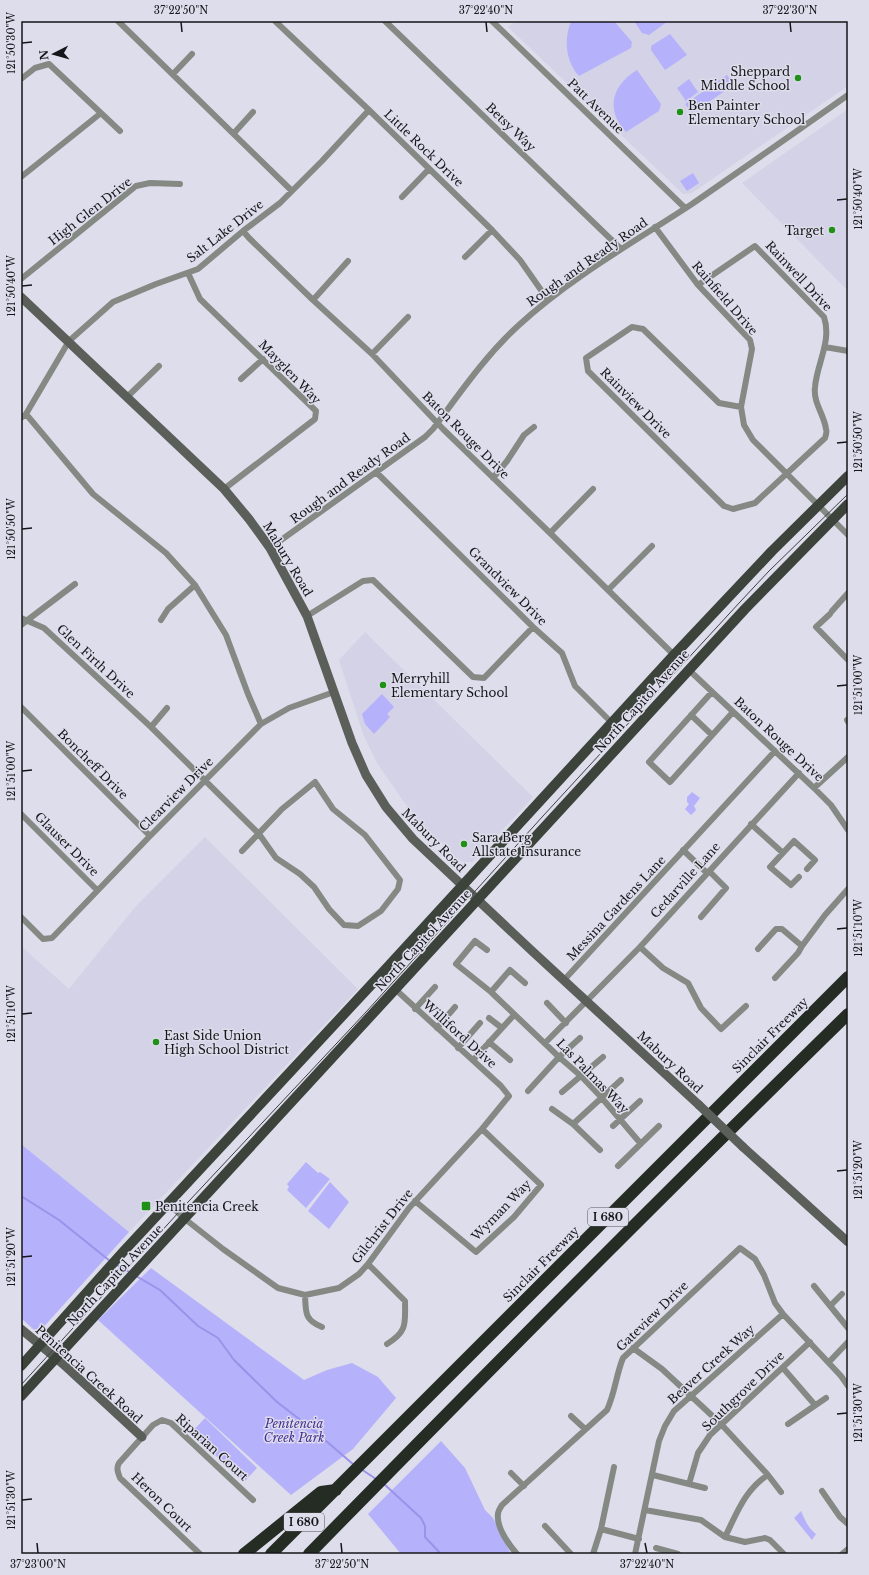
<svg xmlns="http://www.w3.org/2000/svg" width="869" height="1575" font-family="'Libre Baskerville',serif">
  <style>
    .built { fill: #d3d2e7 }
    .green { fill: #b6b1fb }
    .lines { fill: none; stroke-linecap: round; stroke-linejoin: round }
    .stream { stroke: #9a93e9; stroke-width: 2 }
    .street { stroke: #848984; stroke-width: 6 }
    .secondary { stroke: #5a6059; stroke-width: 9 }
    .primary { stroke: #3c433b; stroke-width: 10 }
    .highway { stroke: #242c23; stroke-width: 12 }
    .tram { stroke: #403f45; stroke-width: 1 }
    .secondary-bridge { stroke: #5a6059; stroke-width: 9 }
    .ticks { fill: none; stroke: #16151a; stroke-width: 1.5 }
    .poi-dot { fill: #209019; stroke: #deddeb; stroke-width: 1.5 }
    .labels { text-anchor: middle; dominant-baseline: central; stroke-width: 3; stroke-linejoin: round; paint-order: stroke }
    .shield { fill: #deddeb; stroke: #525159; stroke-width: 1 }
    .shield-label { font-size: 11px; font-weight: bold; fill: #16151a }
    .poi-label { font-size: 12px; fill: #16151a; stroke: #deddeb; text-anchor: start }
    .street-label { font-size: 12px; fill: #16151a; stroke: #deddeb }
    .park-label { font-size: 12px; font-style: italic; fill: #453193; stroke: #deddeb }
    .neatline { fill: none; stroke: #16151a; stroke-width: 1.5 }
    .ticks-label { font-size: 10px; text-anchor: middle; fill: #16151a }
  </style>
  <rect width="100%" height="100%" fill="#deddeb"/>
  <!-- built -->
  <path class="built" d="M516 21H848V86L692 193 683 194 508 27Z
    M848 109V291L742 183Z
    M365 632 533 797 498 835 492 840 476 859 472 862H463L458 859 418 820 404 802 377 763 363 734 339 660Z
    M205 837 358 989 129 1232 21 1144V946L69 989 136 906Z"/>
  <!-- green -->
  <path class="green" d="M571 21H614L632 42 631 48 579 76C565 60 564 40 571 21Z
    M634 21H668L649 35 642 33Z
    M670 34 687 55 665 70 651 50V46Z
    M637 70 661 104 659 111 626 132C605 110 612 85 637 70Z
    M727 75 734 85 692 113 685 104Z
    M689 79 698 92 686 101 677 88Z
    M693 173 699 183 687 191 680 181Z
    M382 694 394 707 387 714 390 717 374 734 365 724 362 714Z
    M692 792 700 798 694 806 696 810 691 815 685 809 689 804 687 802V797Z
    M21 1144 129 1232 40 1331 33 1329 21 1318Z
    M306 1162 318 1173 320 1172 330 1179 306 1208 287 1190 289 1187 287 1184Z
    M330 1182 349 1202 329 1229 308 1211Z
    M151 1268 304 1380 327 1370 352 1363 378 1377 396 1398 353 1449 291 1495 98 1320Z
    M205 1418 257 1468 244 1482 191 1433Z
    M441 1441 465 1468 485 1510 493 1518 511 1554H401L368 1514Z
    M801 1511C805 1520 808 1528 816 1534L812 1540 794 1518Z"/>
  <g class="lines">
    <!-- stream -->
    <path class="stream" d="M21 1196 59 1220 110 1261
      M115 1264 131 1273
      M136 1276 160 1290 198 1326 218 1338 234 1360 277 1402 311 1428 354 1465
      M361 1469 376 1479
      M384 1484 421 1518 425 1526V1537L441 1554"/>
    <!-- street -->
    <path class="street" d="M118 21 292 191
      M275 21 369 110 492 230 520 260 548 300
      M385 21 621 249
      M492 21 685 208
      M173 74 192 54
      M21 79 35 68 49 64 120 131
      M234 133 253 112
      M21 177 101 113
      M402 197 429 169
      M655 227 698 285 750 340 752 349 741 407 744 425 753 440 848 535
      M243 231 249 238 313 300 372 354 443 429 550 533 674 655
      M465 257 492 230
      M188 273 200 299 316 411 315 419 224 489
      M21 279 136 186 150 183 180 184
      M698 285 755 246 824 317C832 341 817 363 815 387 813 403 824 414 826 429 827 431 826 435 825 438L755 503 733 509 724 506 588 371 586 358 632 327 643 329 719 403 741 407
      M313 300 348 261
      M825 347 848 351
      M372 354 408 317
      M241 379 263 359
      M127 397 159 366
      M26 414 93 494 166 553 195 585 226 635 248 694 261 724
      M21 418 26 414 69 341 113 302 156 284 198 269 243 231 280 203 322 161 369 110
      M377 473 533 627 562 653 575 686 612 723
      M493 478 507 461 524 435 534 427
      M550 533 593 489
      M270 548 425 437 433 429C460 393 485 356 519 325 570 278 634 242 692 204 744 168 796 132 848 95
      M608 590 652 546
      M832 611 848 593
      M830 614 816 627 848 660
      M307 616 363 581 373 580 473 677 484 678 533 627
      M21 618 44 628 151 727 259 834 276 858 300 874 314 887 329 909 344 925 358 926 381 911 398 889 400 880 365 835 333 809 315 782 282 809 242 851
      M161 620 168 609 195 585
      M21 625 75 584
      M689 670 814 788 831 805 848 830
      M712 692 649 762 670 782 733 712
      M21 707 150 836
      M691 715 712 735
      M847 720 848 722
      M151 727 167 708
      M814 788 848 757
      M21 814 97 890
      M751 824 783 853
      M683 850 707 873
      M799 877 791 885 770 867 794 841 815 860 807 869
      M21 917 43 939 52 938 150 836 261 724 289 708 334 692
      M701 917 726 888 709 871
      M640 947 663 968 688 983 701 1008 721 1029 746 1006
      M758 949 776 929H782L802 946 825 915 848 889
      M487 950 475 941 456 964 491 992 559 1057 581 1076 601 1097 641 1144
      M775 978 798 953 802 946
      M564 980 775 751
      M491 992 510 970 525 983
      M547 1003 566 1023
      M415 1009 435 987
      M489 1018 502 1028
      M437 1028 455 1007
      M489 1042 510 1060
      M545 1043 640 947 799 773
      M458 1048 480 1023
      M473 1060 514 1015
      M528 1091 559 1057 580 1038
      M562 1092 603 1057
      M552 1109 573 1124 600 1150
      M573 1124 621 1080
      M613 1126 640 1101
      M618 1166 659 1126
      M415 1201 476 1252 514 1217 541 1185 482 1129
      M169 1204 185 1219 223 1249 278 1288 305 1295 339 1288 359 1274 368 1264 409 1208 482 1129 509 1096 501 1086 395 989
      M368 1264 405 1301C405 1323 408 1331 387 1344
      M814 1286 848 1328
      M305 1295C306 1312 304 1320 322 1327
      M830 1306 842 1294
      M633 1348 662 1369 721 1424 768 1475 781 1492
      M829 1362 848 1342
      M783 1368 815 1405
      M571 1416 585 1429
      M788 1424 826 1398
      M511 1473 524 1486
      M653 1475 705 1488
      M689 1484 698 1453 710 1435 810 1342
      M822 1491 840 1517 848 1524
      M645 1510 701 1520 725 1537 745 1542 765 1538 770 1540 784 1554
      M545 1526 571 1554
      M601 1529 639 1539
      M725 1537C736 1515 745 1489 768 1475
      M656 1548 678 1554
      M200 1554 120 1478C118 1473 116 1468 119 1463L153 1425 162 1420 171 1423 253 1500
      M517 1554C509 1545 496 1527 498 1514 498 1511 500 1508 502 1505L607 1410C615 1393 616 1375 623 1358L740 1248 755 1259 764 1275 775 1303 783 1314 841 1376 848 1386
      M593 1554 601 1529 614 1467
      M635 1554 659 1441 665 1426 674 1411 783 1314
      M842 1554 848 1549"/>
    <!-- secondary -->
    <path class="secondary" d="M21 297 224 489 249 519 270 548 307 616 352 743 366 775 386 807 413 839 531 950 699 1105
      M743 1147 848 1242
      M21 1329 63 1364 142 1437"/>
    <!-- primary -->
    <path class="primary" d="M21 1366 123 1252 384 971 674 655 772 551 848 476
      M21 1396 745 609 848 504"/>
    <!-- highway -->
    <path class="highway" d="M244 1554 321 1492 336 1490
      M271 1554 848 977
      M309 1554C487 1372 666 1192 848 1014"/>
    <!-- tram -->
    <path class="tram" d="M21 1385 189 1201 366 1012 543 816 740 602 769 571 848 494"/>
    <!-- secondary-bridge -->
    <path class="secondary-bridge" d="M699 1105 743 1147"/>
  </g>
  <!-- ticks -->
  <path class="ticks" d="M181 22 182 32M486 22 487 32M790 22 791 32M22 43 32 42M837 200 847 199M22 286 32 285M837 443 847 442M22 529 32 528M837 686 847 685M22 771 32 770M837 929 847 928M22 1014 32 1013M837 1171 847 1170M22 1257 32 1256M837 1414 847 1413M22 1500 32 1499M37 1543 38 1553M341 1543 342 1553M645 1543 647 1553"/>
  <!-- markers -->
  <g class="poi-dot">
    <circle cx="798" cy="78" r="4"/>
    <circle cx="680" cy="112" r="4"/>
    <circle cx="832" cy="230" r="4"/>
    <circle cx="383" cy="685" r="4"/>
    <circle cx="464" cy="844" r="4"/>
    <circle cx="156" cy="1042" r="4"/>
    <rect x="141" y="1201" width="10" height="10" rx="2"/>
  </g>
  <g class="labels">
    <!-- shield labels -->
    <g class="shield">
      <rect x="588" y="1208" width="40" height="18" rx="3"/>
      <rect x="284" y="1513" width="40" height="18" rx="3"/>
    </g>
    <g class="shield-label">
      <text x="608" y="1217">I 680</text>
      <text x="304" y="1522">I 680</text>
    </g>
    <!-- poi labels -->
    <g class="poi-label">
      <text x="790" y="71" text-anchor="end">Sheppard<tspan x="790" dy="14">Middle School</tspan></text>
      <text x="688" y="105">Ben Painter<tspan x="688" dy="14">Elementary School</tspan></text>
      <text x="824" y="230" text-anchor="end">Target</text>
      <text x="391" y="678">Merryhill<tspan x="391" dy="14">Elementary School</tspan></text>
      <text x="472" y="837">Sara Berg<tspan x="472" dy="14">Allstate Insurance</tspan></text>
      <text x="164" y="1035">East Side Union<tspan x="164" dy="14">High School District</tspan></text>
      <text x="155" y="1206">Penitencia Creek</text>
    </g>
    <!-- street labels -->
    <g class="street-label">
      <text transform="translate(596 106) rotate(44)">Patt Avenue</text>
      <text transform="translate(511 127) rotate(44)">Betsy Way</text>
      <text transform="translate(424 148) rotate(44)">Little Rock Drive</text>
      <text transform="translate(90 211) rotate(-38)">High Glen Drive</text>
      <text transform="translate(225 231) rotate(-38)">Salt Lake Drive</text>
      <text transform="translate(587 262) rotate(-35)">Rough and Ready Road</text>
      <text transform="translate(799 276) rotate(47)">Rainwell Drive</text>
      <text transform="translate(725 298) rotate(49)">Rainfield Drive</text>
      <text transform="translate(290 372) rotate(46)">Mayglen Way</text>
      <text transform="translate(636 403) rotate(45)">Rainview Drive</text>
      <text transform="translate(466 435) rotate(45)">Baton Rouge Drive</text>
      <text transform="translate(350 478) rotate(-36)">Rough and Ready Road</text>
      <text transform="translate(288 559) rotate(59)">Mabury Road</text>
      <text transform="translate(508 586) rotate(45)">Grandview Drive</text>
      <text transform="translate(96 661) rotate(43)">Glen Firth Drive</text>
      <text transform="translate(642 701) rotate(-48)">North Capitol Avenue</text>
      <text transform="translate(779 739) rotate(43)">Baton Rouge Drive</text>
      <text transform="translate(93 764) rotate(45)">Boncheff Drive</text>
      <text transform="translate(176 794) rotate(-45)">Clearview Drive</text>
      <text transform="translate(434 840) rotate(45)">Mabury Road</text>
      <text transform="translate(67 844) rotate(45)">Glauser Drive</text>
      <text transform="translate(685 880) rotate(-48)">Cedarville Lane</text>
      <text transform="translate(616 908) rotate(-47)">Messina Gardens Lane</text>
      <text transform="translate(423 940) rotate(-47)">North Capitol Avenue</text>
      <text transform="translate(460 1034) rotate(42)">Williford Drive</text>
      <text transform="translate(770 1035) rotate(-45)">Sinclair Freeway</text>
      <text transform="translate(670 1062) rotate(43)">Mabury Road</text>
      <text transform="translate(593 1076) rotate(46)">Las Palmas Way</text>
      <text transform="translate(501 1210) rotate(-46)">Wyman Way</text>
      <text transform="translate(382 1226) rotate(-52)">Gilchrist Drive</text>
      <text transform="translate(541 1264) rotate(-45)">Sinclair Freeway</text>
      <text transform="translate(115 1275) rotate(-47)">North Capitol Avenue</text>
      <text transform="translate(652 1316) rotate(-44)">Gateview Drive</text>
      <text transform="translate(711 1364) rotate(-42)">Beaver Creek Way</text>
      <text transform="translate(89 1374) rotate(42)">Penitencia Creek Road</text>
      <text transform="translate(743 1391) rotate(-44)">Southgrove Drive</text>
      <text transform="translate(212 1447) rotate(42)">Riparian Court</text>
      <text transform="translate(162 1502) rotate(44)">Heron Court</text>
    </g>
    <!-- park labels -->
    <g class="park-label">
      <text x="294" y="1423">Penitencia<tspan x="294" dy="14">Creek Park</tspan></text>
    </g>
  </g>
  <!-- border -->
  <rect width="869" height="1575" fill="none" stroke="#deddeb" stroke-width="44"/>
  <!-- north arrow -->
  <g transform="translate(54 54) rotate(264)" stroke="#deddeb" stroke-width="3" paint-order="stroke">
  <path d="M0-3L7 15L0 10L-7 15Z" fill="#16151a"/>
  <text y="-6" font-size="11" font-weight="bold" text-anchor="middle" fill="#16151a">N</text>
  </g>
  <rect x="22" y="22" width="825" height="1531" class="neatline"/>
  <g class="ticks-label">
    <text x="181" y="14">37°22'50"N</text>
    <text x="486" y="14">37°22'40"N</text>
    <text x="790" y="14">37°22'30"N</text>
    <text transform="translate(11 43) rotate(-90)" y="4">121°50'30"W</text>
    <text transform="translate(858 199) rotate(-90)" y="4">121°50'40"W</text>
    <text transform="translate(11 286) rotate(-90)" y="4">121°50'40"W</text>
    <text transform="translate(858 442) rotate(-90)" y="4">121°50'50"W</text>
    <text transform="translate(11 529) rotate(-90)" y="4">121°50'50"W</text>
    <text transform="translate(858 685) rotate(-90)" y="4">121°51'00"W</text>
    <text transform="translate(11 771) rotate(-90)" y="4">121°51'00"W</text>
    <text transform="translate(858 928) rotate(-90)" y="4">121°51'10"W</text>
    <text transform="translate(11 1014) rotate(-90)" y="4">121°51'10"W</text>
    <text transform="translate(858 1170) rotate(-90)" y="4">121°51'20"W</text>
    <text transform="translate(11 1257) rotate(-90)" y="4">121°51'20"W</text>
    <text transform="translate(858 1413) rotate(-90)" y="4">121°51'30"W</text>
    <text transform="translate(11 1500) rotate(-90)" y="4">121°51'30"W</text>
    <text x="38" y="1568">37°23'00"N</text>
    <text x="342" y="1568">37°22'50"N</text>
    <text x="647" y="1568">37°22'40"N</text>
  </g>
</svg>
